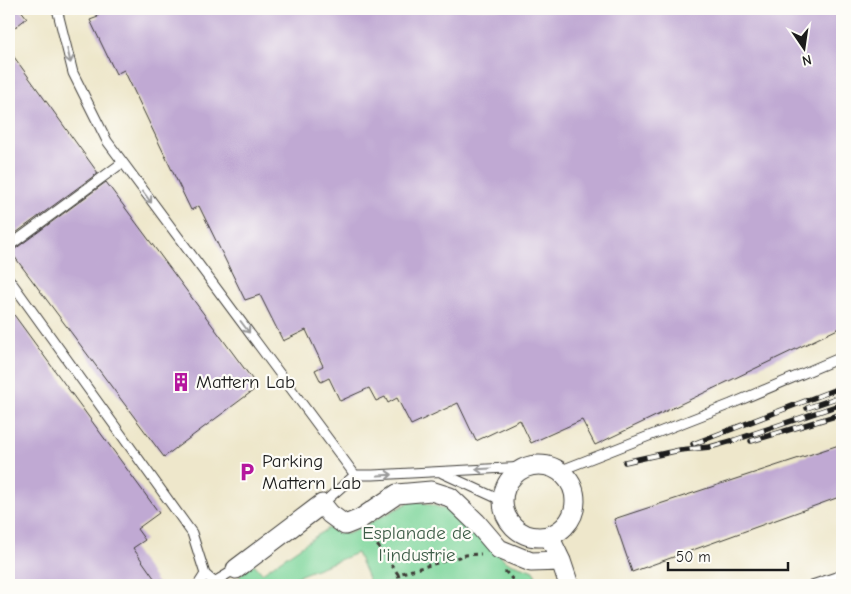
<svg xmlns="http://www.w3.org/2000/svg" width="851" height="594" font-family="'Comic Neue',sans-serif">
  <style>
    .green { fill: #7cd59a; stroke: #4c785b }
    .building { fill: #c0a9d3 }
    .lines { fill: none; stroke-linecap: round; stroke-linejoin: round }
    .service-casing { stroke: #3c3a36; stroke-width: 11 }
    .minor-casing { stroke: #3c3a36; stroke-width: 21 }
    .path { stroke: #3c3a36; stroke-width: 3; stroke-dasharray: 4 4; stroke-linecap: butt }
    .service { stroke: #fff; stroke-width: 9 }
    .minor { stroke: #fff; stroke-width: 19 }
    .rail-casing { stroke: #1c1c1c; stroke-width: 5.5 }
    .rail { stroke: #fdfcf7; stroke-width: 4; stroke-dasharray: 11; stroke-linecap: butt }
    .oneway { stroke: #999 }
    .labels { text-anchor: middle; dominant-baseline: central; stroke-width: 4.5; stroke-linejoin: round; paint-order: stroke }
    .poi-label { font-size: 19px; fill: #1c1c1c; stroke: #fdfcf7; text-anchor: start }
    .park-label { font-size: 19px; fill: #3e5d48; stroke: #fdfcf7 }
  </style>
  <rect width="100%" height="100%" fill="#fdfcf7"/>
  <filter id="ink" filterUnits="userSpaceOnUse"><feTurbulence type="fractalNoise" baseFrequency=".02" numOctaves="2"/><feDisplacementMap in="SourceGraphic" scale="10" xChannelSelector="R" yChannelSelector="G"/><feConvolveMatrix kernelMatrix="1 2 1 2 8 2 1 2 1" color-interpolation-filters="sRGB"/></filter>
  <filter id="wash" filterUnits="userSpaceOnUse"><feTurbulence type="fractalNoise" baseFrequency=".0096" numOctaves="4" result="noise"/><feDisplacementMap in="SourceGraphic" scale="20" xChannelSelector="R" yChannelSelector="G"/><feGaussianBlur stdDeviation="1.12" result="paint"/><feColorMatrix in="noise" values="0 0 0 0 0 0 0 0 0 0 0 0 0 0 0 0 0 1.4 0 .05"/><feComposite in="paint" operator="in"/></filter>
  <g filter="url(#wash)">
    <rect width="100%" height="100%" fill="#eee7cb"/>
    <!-- green -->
    <path class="green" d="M414 500 452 511 507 562 534 571 538 585H371L357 553 283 582 278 585H247L239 576 254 564 262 573 328 528 338 533 348 534Z"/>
    <g id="blocks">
      <!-- building -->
      <path class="building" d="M9 9H20L27 18 9 32Z
        M94 9H842V327L595 445 582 420 531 443 520 420 476 441 458 403 411 425 397 398 388 403 385 397 376 401 369 388 340 401 329 378 321 382 315 370 323 366 306 330 283 341 260 295 245 300 199 206 191 210 124 70 116 74 90 20 98 17Z
        M9 50 98 173 9 238Z
        M106 182 258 387 164 457 11 252Z
        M9 308 159 513 137 529 145 540 133 548 159 585H9Z
        M842 444V496L632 572 614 519Z"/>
    </g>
  </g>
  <g filter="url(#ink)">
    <use href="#blocks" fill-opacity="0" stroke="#3c3a36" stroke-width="1"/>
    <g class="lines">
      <!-- service casing -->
      <g class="service-casing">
        <path id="service" d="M57 9 73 73 107 141 355 475H373L527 467
          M9 246 122 163
          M9 279 192 533 205 574 214 582 236 569
          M559 471 731 404 842 357
          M442 473 503 501
          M322 504 355 475
          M198 585 205 574
          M812 585 842 575"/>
      </g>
      <!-- minor casing -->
      <g class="minor-casing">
        <path id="minor" d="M503 501a36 36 0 1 1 72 0a36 36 0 1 1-72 0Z
          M549 536 561 561 569 585
          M236 569 322 504 330 514 345 525 360 519 397 494 431 491 450 497 476 522 499 549 531 562 561 561"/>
      </g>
      <!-- path -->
      <path class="path" d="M368 532 398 574
        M505 571 512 579 514 585
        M401 585 398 574 466 555 481 554"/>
      <!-- service -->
      <use href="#service" class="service"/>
      <!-- minor -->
      <use href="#minor" class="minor"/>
      <!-- rail casing -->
      <g class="rail-casing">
        <path id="rail" d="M807 408 842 396
          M751 441 842 414
          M693 444 842 387
          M625 462 680 450 710 447 735 440 842 404"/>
      </g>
      <!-- rail -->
      <use href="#rail" class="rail"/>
    </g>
    <!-- one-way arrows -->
    <defs><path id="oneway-shaft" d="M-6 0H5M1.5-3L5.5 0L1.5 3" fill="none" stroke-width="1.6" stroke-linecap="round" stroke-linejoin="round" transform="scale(1.25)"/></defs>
    <g class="oneway">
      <use href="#oneway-shaft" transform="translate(69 56) rotate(77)"/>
      <use href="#oneway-shaft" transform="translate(147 197) rotate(53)"/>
      <use href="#oneway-shaft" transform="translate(245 327) rotate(53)"/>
      <use href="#oneway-shaft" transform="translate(483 469) rotate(177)"/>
      <use href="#oneway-shaft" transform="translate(385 475) rotate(-3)"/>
    </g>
  </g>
  <!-- icons -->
  <defs>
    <g id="building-bare" transform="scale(1.5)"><path d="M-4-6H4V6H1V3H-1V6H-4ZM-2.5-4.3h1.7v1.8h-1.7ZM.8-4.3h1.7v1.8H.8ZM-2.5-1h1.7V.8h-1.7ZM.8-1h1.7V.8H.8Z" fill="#b5179e" stroke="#fdfcf7" stroke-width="2.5" paint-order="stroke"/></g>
    <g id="parking-bare" transform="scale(1.5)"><path d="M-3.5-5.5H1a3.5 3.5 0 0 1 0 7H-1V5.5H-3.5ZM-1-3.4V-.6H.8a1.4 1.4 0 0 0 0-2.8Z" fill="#b5179e" stroke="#fdfcf7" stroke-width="2.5" paint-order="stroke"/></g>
  </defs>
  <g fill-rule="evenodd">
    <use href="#building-bare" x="181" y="382"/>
    <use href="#parking-bare" x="247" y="472"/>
  </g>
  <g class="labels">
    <!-- poi labels -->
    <g class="poi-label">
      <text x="196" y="382">Mattern Lab</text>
      <text x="262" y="461">Parking<tspan x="262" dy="22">Mattern Lab</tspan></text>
    </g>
    <!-- park labels -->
    <g class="park-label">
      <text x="417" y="533">Esplanade de<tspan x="417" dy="22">l'industrie</tspan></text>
    </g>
  </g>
  <!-- margin -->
  <rect width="851" height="594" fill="none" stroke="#fdfcf7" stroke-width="30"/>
  <!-- north arrow -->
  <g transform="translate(804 48) rotate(167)" stroke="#fdfcf7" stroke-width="4" paint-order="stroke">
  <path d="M0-4L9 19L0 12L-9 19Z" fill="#1c1c1c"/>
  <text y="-8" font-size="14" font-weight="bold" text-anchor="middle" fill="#1c1c1c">N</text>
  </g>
  <!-- scale -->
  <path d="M668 562v8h120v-8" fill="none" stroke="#1c1c1c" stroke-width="2.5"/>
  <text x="676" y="562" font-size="15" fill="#1c1c1c" stroke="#fdfcf7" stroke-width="4" paint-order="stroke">50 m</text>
</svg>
